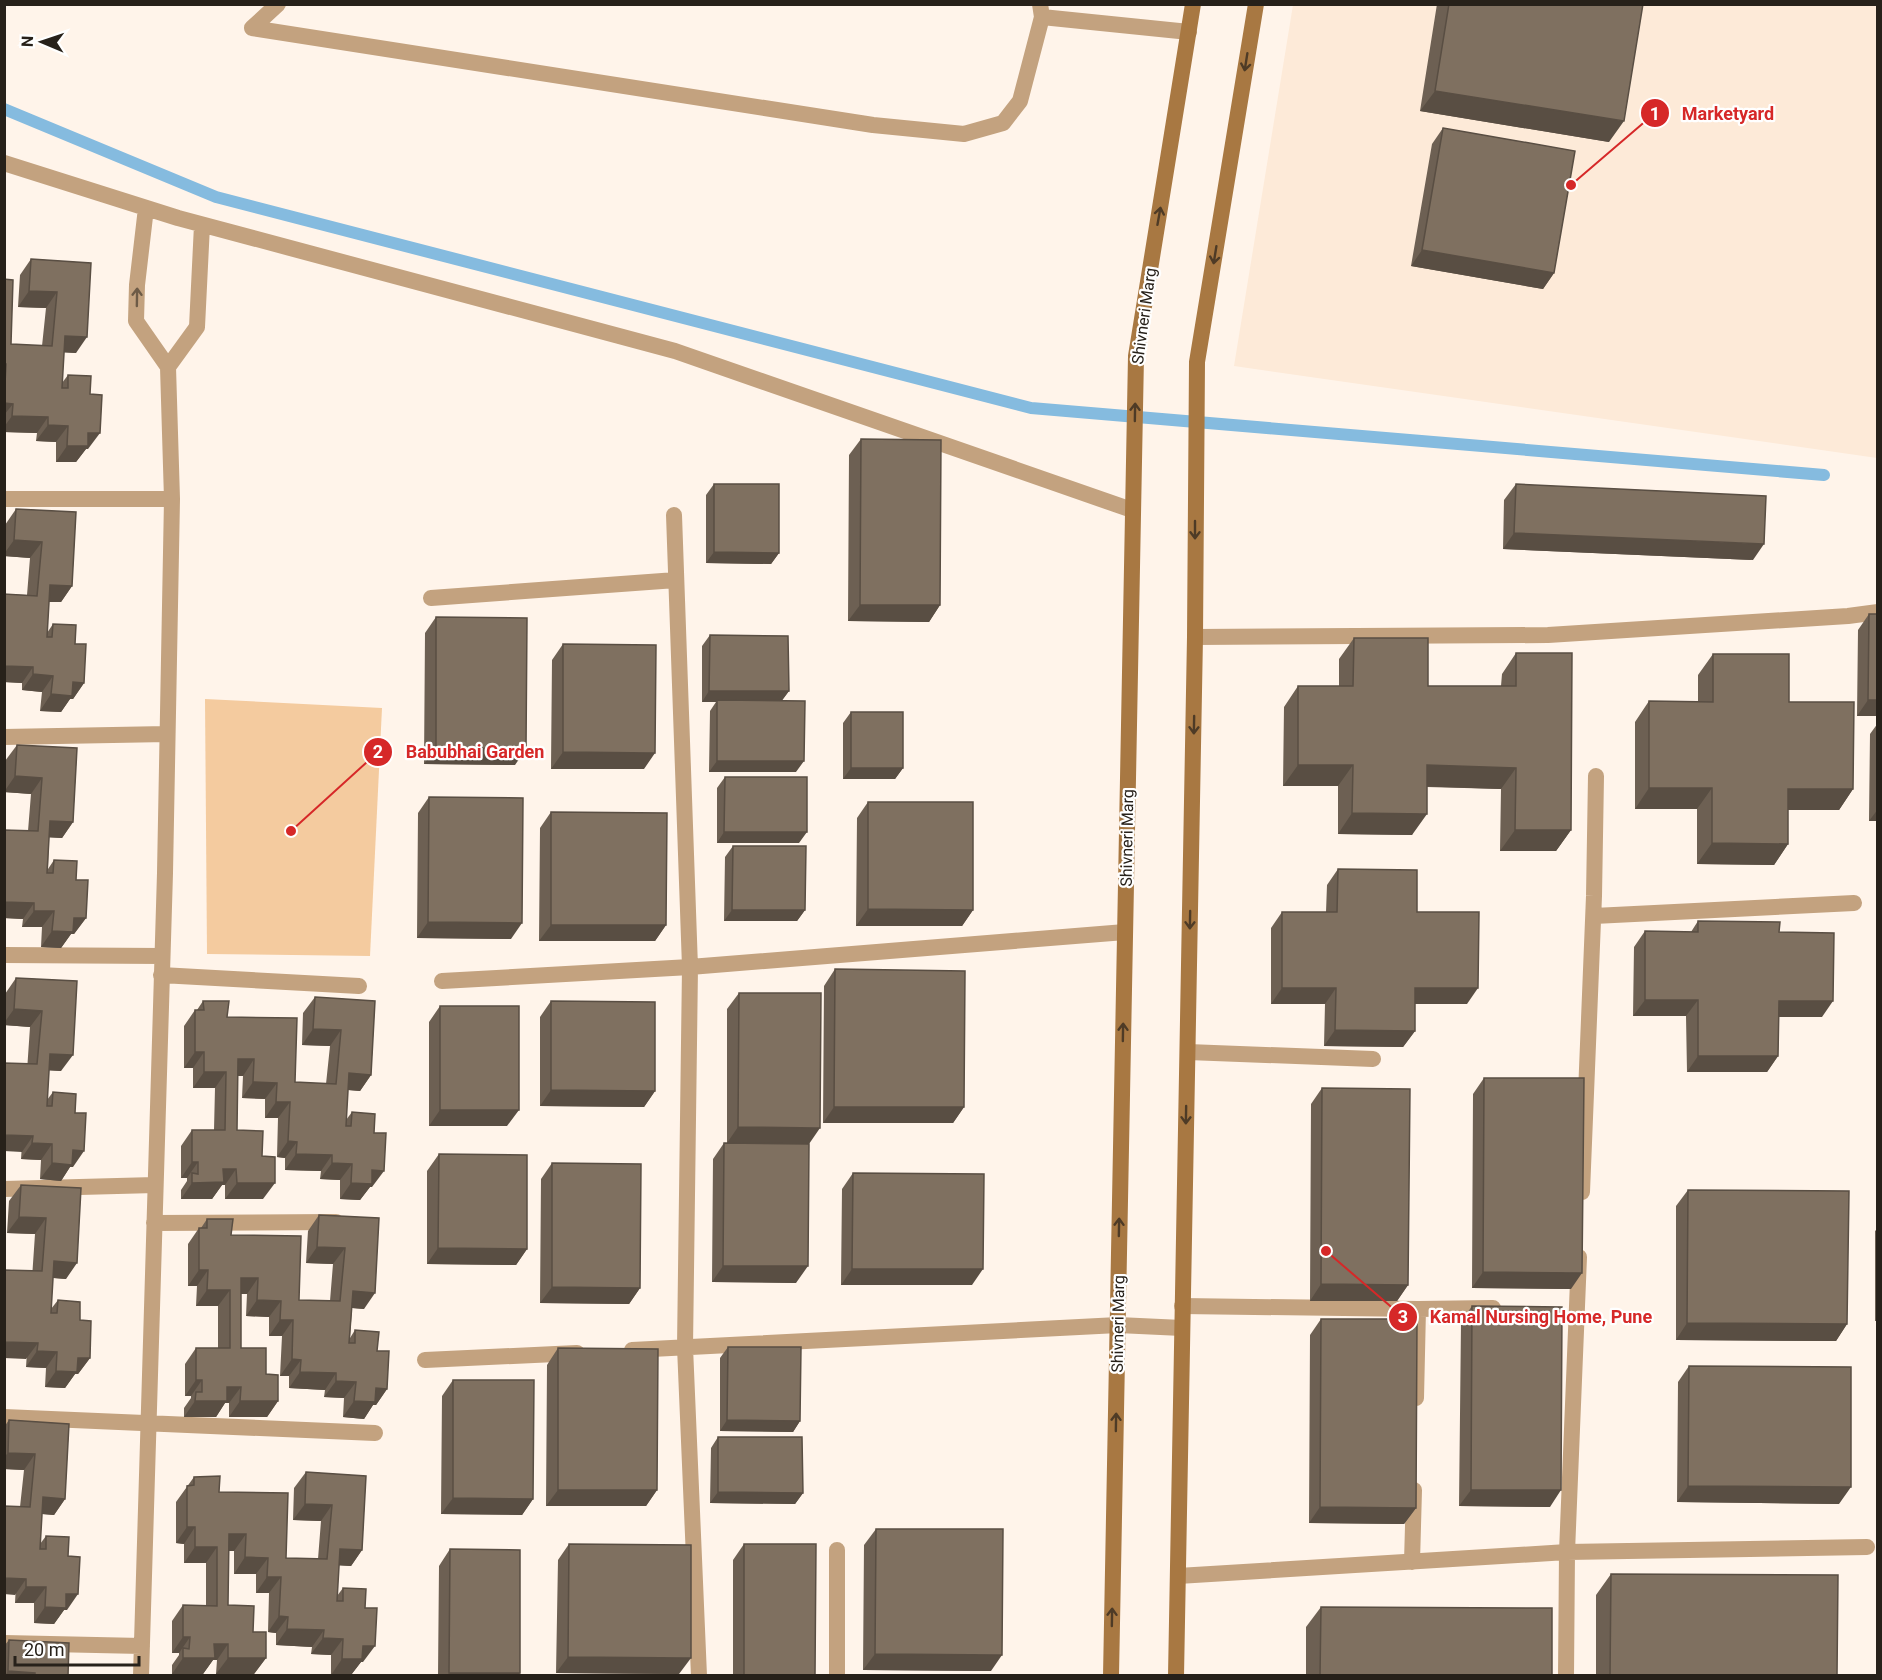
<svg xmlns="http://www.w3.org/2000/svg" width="1882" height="1680" font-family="Roboto,sans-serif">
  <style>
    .built { fill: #fdead8 }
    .green { fill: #f4cb9f }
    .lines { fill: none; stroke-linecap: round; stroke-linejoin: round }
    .stream { stroke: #85bbdf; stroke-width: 12 }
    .service { stroke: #c3a27f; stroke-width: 16 }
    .minor { stroke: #c3a27f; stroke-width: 16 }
    .secondary { stroke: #a87842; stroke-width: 16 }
    .wall { fill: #6d6053 }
    .shaded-wall { fill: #594e43 }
    .building { fill: #7f7060; stroke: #594e43; stroke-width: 1.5 }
    .oneway { stroke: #4e3b26 }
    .oneway2 { stroke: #6d5b47 }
    .labels { text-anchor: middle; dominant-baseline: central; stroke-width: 4.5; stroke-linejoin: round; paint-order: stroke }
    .street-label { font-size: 16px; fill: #27211a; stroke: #fff }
    .leader { fill: none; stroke: #d62828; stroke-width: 2 }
    .callout-dot { fill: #d62828; stroke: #fff; stroke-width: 2 }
    .mark-label { font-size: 18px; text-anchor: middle; font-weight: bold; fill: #fff }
    .callout-label { font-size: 18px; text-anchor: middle; font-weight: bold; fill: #d62828; stroke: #fff; stroke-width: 4.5; stroke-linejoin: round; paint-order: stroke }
  </style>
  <rect width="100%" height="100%" fill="#fff4ea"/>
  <!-- built -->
  <path class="built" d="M1293 5H1877V458L1234 366Z"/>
  <!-- green -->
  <path class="green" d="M205 699 382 708 370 956 207 954Z"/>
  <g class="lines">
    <!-- stream -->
    <path class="stream" d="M4 109 216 197 1031 408 1824 475"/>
    <!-- service -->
    <path class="service" d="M1042 17 1189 32
      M252 28 873 125 964 134 1003 123 1020 101 1042 17 1040 4
      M252 28 278 4
      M1594 916 1854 903
      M1188 1052 1373 1059
      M1582 1192 1594 896 1596 776
      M1182 1306 1418 1309 1493 1308
      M1416 1398 1418 1309
      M837 1550V1676
      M1412 1562 1414 1490
      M1178 1576 1567 1552 1579 1257
      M1566 1676 1567 1552 1867 1547"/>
    <!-- minor -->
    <path class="minor" d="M4 163 178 218 675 351 1132 510
      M168 367 197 327 202 225
      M4 499H172
      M674 515 690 967 685 1347 699 1676
      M431 598 676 580
      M1195 637 1548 635 1848 616 1878 612
      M4 737 167 734
      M4 955 162 956
      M161 975 359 986
      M442 981 690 967 1125 932
      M4 1189 155 1185
      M154 1223 336 1222
      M632 1350 1118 1325 1182 1328
      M425 1360 577 1353
      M4 1417 375 1433
      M4 1643 142 1646
      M141 1676 165 873 172 499 168 367 136 321 137 285 146 208"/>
    <!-- secondary -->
    <path class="secondary" d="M1111 1676 1136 356 1193 4
      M1176 1676 1195 637 1197 362 1256 4"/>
  </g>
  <!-- wall -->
  <path class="wall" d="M1437 4H1643L1609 142 1420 111Z
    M1443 128 1554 273 1543 289 1411 266 1432 144Z
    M31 259 91 263 76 353 64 352 62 383 68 375 90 394 88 449H86L76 462H56V442L36 441 37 433 4 432V279L11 344 42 346 46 308 18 307 20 275Z
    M861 439 940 605 929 622 848 621 849 455Z
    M714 484 779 553 771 564 706 563V495Z
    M1516 484 1753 560 1503 549 1504 500Z
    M16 509 76 512 72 586 61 602H49L47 633 53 624 75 644 84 683 73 699H70L61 712 40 711 42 692 22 690V683L4 682V594L27 595 30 558 4 556 5 525Z
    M1869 614 1878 716H1857L1858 630Z
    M436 617 515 765 424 764 425 633Z
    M710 635 789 691 781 701 796 772H709L710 711 716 702H702V646Z
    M1354 638 1428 686H1501L1502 674 1516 653 1571 830 1556 851H1500L1501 789 1427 787 1412 835 1338 834V786H1283L1284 707 1298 686H1339V659Z
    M563 644 644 769H551L552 660Z
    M1713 654 1789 702 1853 789 1839 810H1788V844L1774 865 1697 864V809H1635V722L1649 701 1698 702V675Z
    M851 712 903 768 895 779H843V723Z
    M1878 723V821H1869L1870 734Z
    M17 745 77 748 73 822 62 838 49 837 48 869 54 860 76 880 86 918 74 934H71L61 948 41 947 42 927H22L23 919 4 918V830L28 831 31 794 4 792 5 761Z
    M725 777 799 843H717V788Z
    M429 797 511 939 417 938 418 813Z
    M868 802 973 910 962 926H856L857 818Z
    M551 812 666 925 655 941H539L540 828Z
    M733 846 805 910 797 921H724L725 857Z
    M1338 869 1417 912 1467 1004H1415V1031L1403 1047 1324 1046 1325 1004H1271V928L1282 912H1326L1327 885Z
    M1698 921 1779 932 1822 1017H1779L1778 1056 1767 1072H1687L1686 1016H1633L1634 947 1645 931 1691 932Z
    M835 969 964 1107 953 1123H823L824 986Z
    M16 978 77 981 61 1071 49 1070 47 1100 53 1092 75 1113 73 1167H70L61 1181 40 1179 41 1160 21 1159 30 1027 4 1025 5 994Z
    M739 993 809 1144 796 1283 712 1282 713 1159 724 1143H727V1009Z
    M315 997 375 1001 371 1075 360 1091 348 1090 346 1120 352 1112 374 1133 372 1187H370L360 1200 340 1199V1180L320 1179 321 1171 285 1170V1158L277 1157 278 1118H265V1099L242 1098 243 1076H237V1130L263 1199H225V1185H222L212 1199H181V1190L187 1181V1178H181V1146L192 1130H214L215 1088H193V1068H184V1026L195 1010H197L203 1001 227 1017 295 1082 326 1084 330 1046 302 1045 303 1013Z
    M551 1001 655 1091 644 1107 540 1106V1017Z
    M440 1006 507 1126H429V1022Z
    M1484 1078 1571 1289 1472 1288 1473 1094Z
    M1322 1088 1408 1285 1397 1301H1310L1311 1104Z
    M439 1154 527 1249 516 1265 427 1264V1171Z
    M552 1163 640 1288 629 1304 540 1303 541 1179Z
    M853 1173 972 1285H841L842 1189Z
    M21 1185 81 1188 66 1279 53 1278 51 1309 58 1300 80 1320 90 1358 78 1374H75L65 1388 45 1387 46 1368 26 1367 35 1234 7 1233 9 1201Z
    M1688 1190 1847 1324 1836 1341 1676 1340V1206Z
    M319 1215 379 1218 364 1309 352 1308 350 1338 355 1330 377 1351 387 1389 376 1405H373L364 1419 343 1417 344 1398 324 1397 325 1390 289 1388V1376H280L282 1336H269V1317L246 1316 247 1294H241V1348L266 1374 278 1401 267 1417H229V1403H225L216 1417H184V1408L191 1398V1396H185V1364L196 1348H218V1306H196L197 1286H188V1244L199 1228H201L207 1219 231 1235 299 1300 330 1301 333 1264 306 1263 308 1231Z
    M1878 1228V1321H1875V1231Z
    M1472 1306 1550 1507 1459 1506 1461 1322Z
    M1321 1319 1416 1508 1404 1524 1309 1523 1310 1335Z
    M728 1347 800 1421 793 1432 720 1431V1358Z
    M558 1348 657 1490 646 1506H546L547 1365Z
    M1689 1366 1839 1504 1677 1502 1678 1382Z
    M453 1380 533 1499 522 1515 441 1514 442 1396Z
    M9 1420 69 1424 65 1499 54 1515 42 1514 40 1544 46 1536 68 1556 67 1610H64L54 1624 34 1623V1603H15L20 1507 24 1470 4 1469V1427Z
    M718 1437 803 1493 795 1504 710 1503 711 1448Z
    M306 1472 366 1476 362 1550 351 1566 339 1565 337 1596 343 1588 365 1608 363 1662H361L351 1675H331V1655L311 1654 312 1647 276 1645V1633L268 1632 269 1593H256V1574H234V1551H228V1605L253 1632 266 1658 254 1674H216L217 1660H213L203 1674H172V1665L179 1655V1653H172V1621L183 1605H206V1563H184V1544L176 1543V1502L194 1477 219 1492 286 1558 318 1559 321 1521 293 1520 294 1488Z
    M876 1529 991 1671 863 1670 864 1545Z
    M569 1544 679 1674 556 1673 558 1560Z
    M744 1544 815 1676H733V1560Z
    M450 1549 520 1673 518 1676H438L439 1566Z
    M1611 1574 1837 1676H1596V1595Z
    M1321 1607 1552 1676H1306V1627Z
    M9 1640 68 1676H4V1646Z"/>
  <!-- shaded-wall -->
  <path class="shaded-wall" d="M1435 91 1624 121 1609 142 1420 111Z
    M1422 250 1554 273 1543 289 1411 266Z
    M29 291 57 292 46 308 18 307Z
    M65 336 87 337 76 353 53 352Z
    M4 403 13 404 4 415Z
    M12 416 48 417 37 433 4 432V427Z
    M48 425 68 426 56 442 36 441Z
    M88 433H100L88 449H86L76 462H56L67 446Z
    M1514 533 1764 544 1753 560 1503 549Z
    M14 540 42 542 30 558 4 556V554Z
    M714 552 779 553 771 564 706 563Z
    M50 585 72 586 61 602H38Z
    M860 605H940L929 622 848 621Z
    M4 666 33 667 22 683 4 682Z
    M33 674 53 676 42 692 22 690Z
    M73 682 84 683 73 699H70L61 712 40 711 51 694Z
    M709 691H789L781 702 717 700 716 702H702Z
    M1868 700H1878V716H1857Z
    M436 748 526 749 515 765 424 764Z
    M563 752 655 753 644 769H551Z
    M717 761H804L796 772H709Z
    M1298 765H1353L1338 786H1283Z
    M1427 765 1516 768 1501 789 1412 786Z
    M851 768H903L895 779H843Z
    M15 776 42 778 31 794 4 792Z
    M1649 788H1712L1697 809H1635Z
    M1788 789H1853L1839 810H1773Z
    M1878 809V821H1869Z
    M1352 813 1427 814 1412 835 1338 834Z
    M50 821 73 822 62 838 39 837Z
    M1515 830H1571L1556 851H1500Z
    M724 832H807L799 843H717Z
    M1712 843 1788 844 1774 865 1697 864Z
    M4 902 34 903 23 919 4 918Z
    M868 909 973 910 962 926H856Z
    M732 910H805L797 921H724Z
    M34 911H54L42 927H22Z
    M74 918H86L74 934H71L61 948 41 947 52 931Z
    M428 922 522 923 511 939 417 938Z
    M551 925H666L655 941H539Z
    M1282 988H1336L1325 1004H1271Z
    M1415 988H1478L1467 1004H1404Z
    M1645 1000H1698L1686 1016H1633Z
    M1779 1001H1833L1822 1017H1768Z
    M14 1009 42 1011 30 1027 4 1025V1023Z
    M313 1029 341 1030 330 1046 302 1045Z
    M1335 1030 1415 1031 1403 1047 1324 1046Z
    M195 1052H204L193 1068H184Z
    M50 1054 73 1055 61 1071 39 1070Z
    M1698 1056H1778L1767 1072H1687Z
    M238 1059H254L243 1076H226Z
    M204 1072H226L215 1088H193Z
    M349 1073 371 1075 360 1091 337 1089Z
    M253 1082 277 1083 265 1099 242 1098Z
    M551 1090 655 1091 644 1107 540 1106Z
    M276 1102H290L278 1118H265Z
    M834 1107H964L953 1123H823Z
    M440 1110H519L507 1126H429Z
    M738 1127 820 1128 809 1144 727 1143Z
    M4 1135 33 1136 22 1152 4 1151Z
    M288 1141 297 1142 285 1158 277 1157Z
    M32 1143 52 1144 41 1160 21 1159Z
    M73 1150 84 1151 73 1167H70L61 1181 40 1179 52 1163Z
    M296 1154 332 1155 321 1171 285 1170Z
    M192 1162H198L187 1178H181Z
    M332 1163 352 1164 340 1180 320 1179Z
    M223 1169H236L225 1185H222L212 1199H181L192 1183Z
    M372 1170 384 1171 372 1187H370L360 1200 340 1199 351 1183Z
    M237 1183H275L263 1199H225Z
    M19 1217 46 1218 35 1234 7 1233Z
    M317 1247 345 1248 333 1264 306 1263Z
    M438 1248 527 1249 516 1265 427 1264Z
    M54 1261 77 1263 66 1279 43 1277Z
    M723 1266H808L796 1283 712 1282Z
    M852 1269H983L972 1285H841Z
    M199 1270H208L197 1286H188Z
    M1483 1272 1582 1273 1571 1289 1472 1288Z
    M241 1278H258L247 1294H230Z
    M1321 1284 1408 1285 1397 1301H1310Z
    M552 1287 640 1288 629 1304 540 1303Z
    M207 1290H230L218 1306H196Z
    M353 1291 375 1293 364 1309 341 1307Z
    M257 1300 281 1301 269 1317 246 1316Z
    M280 1320H293L282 1336H269Z
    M1687 1323 1847 1324 1836 1341 1676 1340Z
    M4 1342 38 1343 26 1359 4 1358Z
    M37 1351 57 1352 46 1368 26 1367Z
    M78 1358H90L78 1374H75L65 1388 45 1387 56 1371Z
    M292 1359 301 1360 289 1376H280Z
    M300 1372 336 1373 325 1390 289 1388Z
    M196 1380H202L191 1396H185Z
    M336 1381 356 1382 344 1398 324 1397Z
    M227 1387H241L229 1403H225L216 1417H184L195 1401Z
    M376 1388 387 1389 376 1405H373L364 1419 343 1417 354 1401Z
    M240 1401H278L267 1417H229Z
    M727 1420 800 1421 793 1432 720 1431Z
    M8 1453 35 1454 24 1470 4 1469V1457Z
    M1688 1486 1851 1487 1839 1504 1677 1502Z
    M558 1490H657L646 1506H546Z
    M1471 1490H1561L1550 1507 1459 1506Z
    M718 1492 803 1493 795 1504 710 1503Z
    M43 1497 65 1499 54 1515 31 1513Z
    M453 1498 533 1499 522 1515 441 1514Z
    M305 1504 332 1505 321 1521 293 1520Z
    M1320 1507 1416 1508 1404 1524 1309 1523Z
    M187 1527H195L184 1544 176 1543Z
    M229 1534H246L234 1551H217Z
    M195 1547H217L206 1563H184Z
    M340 1549 362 1550 351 1566 329 1565Z
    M245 1557 268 1558 256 1574H234Z
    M267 1577H281L269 1593H256Z
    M4 1578 26 1579 15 1595 4 1594Z
    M26 1587H46L34 1603H15Z
    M66 1594H78L67 1610H64L54 1624 34 1623 45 1607Z
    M279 1616 288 1617 276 1633 268 1632Z
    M287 1629 324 1630 312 1647 276 1645Z
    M183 1637H190L179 1653H172Z
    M323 1638 343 1639 331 1655 311 1654Z
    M214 1644H228L217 1660H213L203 1674H172L183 1658Z
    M363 1646H375L363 1662H361L351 1675H331L342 1659Z
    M875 1654 1002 1655 991 1671 863 1670Z
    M568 1657 691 1658 679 1674 556 1673Z
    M228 1658H266L254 1674H216Z
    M8 1671 35 1673 33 1676H5Z
    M449 1673H520L518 1676H448Z"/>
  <!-- building -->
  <path class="building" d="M1449 4H1643L1624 121 1435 91Z
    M1443 128 1575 151 1554 273 1422 250Z
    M31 259 91 263 87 337 65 336 62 388H68V375L91 376 90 394 102 395 100 433H88V446H67L68 426 48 425V417L12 416 13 404 4 403 6 364H4V279L13 280 11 344 52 346 57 292 29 291Z
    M861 439 941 440 940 605H860Z
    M714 484H779V553L714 552Z
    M1516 484 1766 496 1764 544 1514 533Z
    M16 509 76 512 72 586 50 585 47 637H52L53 624 76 625 75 644H86L84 683 73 682 72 696 51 694 53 676 33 674V667L4 666V594L37 596 42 542 14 540Z
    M1869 614H1878V700H1868Z
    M436 617 527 618 526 749 436 748Z
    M710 635 788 636 789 691H709Z
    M1354 638H1428V686H1516V653H1572L1571 830H1515L1516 768 1427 765V814L1352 813 1353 765H1298V686H1353Z
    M563 644 656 645 655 753 563 752Z
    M1713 654H1789V702H1854L1853 789H1788V844L1712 843V788H1649V701L1713 702Z
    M717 700 805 701 804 761H717Z
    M851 712H903V768H851Z
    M17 745 77 748 73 822 50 821 47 873H53L54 860 77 861 76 880H88L86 918H74L73 932 52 931 54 911H34V903L4 902V830L38 831 42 778 15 776Z
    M725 777H807V832H724Z
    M429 797 523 798 522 923 428 922Z
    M868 802H973V910L868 909Z
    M551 812 667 813 666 925H551Z
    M733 846H806L805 910H732Z
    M1338 869 1417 870V912H1479L1478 988H1415V1031L1335 1030 1336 988H1282V912H1337Z
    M1698 921 1780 922 1779 932 1834 933 1833 1001H1779L1778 1056H1698V1000H1645V931L1698 932Z
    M835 969 965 971 964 1107H834Z
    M16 978 77 981 73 1055 50 1054 47 1106H52L53 1092 76 1094 75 1113H86L84 1151 73 1150 72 1165 52 1163V1144L32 1143 33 1136 4 1135V1063L37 1064 42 1011 14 1009Z
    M739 993H821L820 1128 738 1127Z
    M315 997 375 1001 371 1075 349 1073 346 1126H351L352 1112 375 1114 374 1133H386L384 1171 372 1170V1184L351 1183 352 1164 332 1163V1155L296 1154 297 1142 288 1141 290 1102H276L277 1083 253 1082 254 1059H238L237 1130 263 1131 262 1156 275 1157V1183H237L236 1169H223L224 1182 192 1183V1173L198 1174V1162H192V1130H225L226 1072H204V1052H195V1010H204L203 1001H229L227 1017 297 1018 295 1082 336 1084 341 1030 313 1029Z
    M551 1001 655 1002V1091L551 1090Z
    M440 1006H519V1110H440Z
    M1484 1078H1584L1582 1273 1483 1272Z
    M1322 1088 1410 1089 1408 1285 1321 1284Z
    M724 1143 809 1144 808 1266H723Z
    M439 1154 527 1155V1249L438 1248Z
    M552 1163 641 1164 640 1288 552 1287Z
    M853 1173 984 1174 983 1269H852Z
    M21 1185 81 1188 77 1263 54 1261 51 1313H57L58 1300 80 1302V1320L91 1321 90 1358H78L77 1372 56 1371 57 1352 37 1351 38 1343 4 1342V1270L42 1271 46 1218 19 1217Z
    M1688 1190 1849 1191 1847 1324 1687 1323Z
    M319 1215 379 1218 375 1293 353 1291 349 1343H355V1330L379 1332 377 1351H389L387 1389 376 1388 375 1402 354 1401 356 1382 336 1381V1373L300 1372 301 1360 292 1359 293 1320H280L281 1301 257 1300 258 1278H241V1348H266V1374L278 1375V1401H240L241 1387H227V1401H195L196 1392H202V1380H196V1348H230V1290H207L208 1270H199V1228H207V1219H233L231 1235 301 1236 299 1300 340 1301 345 1248 317 1247Z
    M1472 1306 1562 1307 1561 1490H1471Z
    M1321 1319H1417L1416 1508 1320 1507Z
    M728 1347H801L800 1421 727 1420Z
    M558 1348 658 1349 657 1490H558Z
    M1689 1366 1851 1367V1487L1688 1486Z
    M453 1380H534L533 1499 453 1498Z
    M9 1420 69 1424 65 1499 43 1497 40 1549H46V1536L69 1537 68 1556 80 1557 78 1594H66V1608L45 1607 46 1587H26V1579L4 1578V1506L30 1507 35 1454 8 1453Z
    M718 1437H802L803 1493 718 1492Z
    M306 1472 366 1476 362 1550 340 1549 337 1601H343V1588L366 1589 365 1608H377L375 1646H363L362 1659H342L343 1639 323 1638 324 1630 287 1629 288 1617 279 1616 281 1577H267L268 1558 245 1557 246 1534H229L228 1605 254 1606 253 1632H266V1658H228V1644H214L215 1658H183V1648L189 1649 190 1637H183V1605L217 1606V1547H195V1527H187V1486L194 1485V1477L220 1476 219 1492 288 1493 286 1558 327 1559 332 1505 305 1504Z
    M876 1529H1003L1002 1655 875 1654Z
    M569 1544 691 1545V1658L568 1657Z
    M744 1544H816L815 1676H744Z
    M450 1549 520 1550V1673H449Z
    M1611 1574 1838 1575 1837 1676H1610Z
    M1321 1607 1552 1608V1676H1320Z
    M9 1640 69 1643 68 1676H35V1673L8 1671Z"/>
  <!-- one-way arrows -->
  <defs><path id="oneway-shaft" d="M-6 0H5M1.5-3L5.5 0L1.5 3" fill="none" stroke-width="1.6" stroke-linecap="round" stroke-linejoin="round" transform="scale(1.5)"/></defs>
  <g class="oneway">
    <use href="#oneway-shaft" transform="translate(1246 62) rotate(99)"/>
    <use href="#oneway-shaft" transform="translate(1159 216) rotate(-80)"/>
    <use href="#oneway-shaft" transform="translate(1215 255) rotate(99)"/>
    <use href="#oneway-shaft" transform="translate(1135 412) rotate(-89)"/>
    <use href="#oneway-shaft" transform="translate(1195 530) rotate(90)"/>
    <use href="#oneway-shaft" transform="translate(1194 725) rotate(91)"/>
    <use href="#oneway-shaft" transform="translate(1190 920) rotate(91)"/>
    <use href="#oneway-shaft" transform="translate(1123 1032) rotate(-89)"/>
    <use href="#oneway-shaft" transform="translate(1186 1115) rotate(91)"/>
    <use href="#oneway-shaft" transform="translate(1119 1227) rotate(-89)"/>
    <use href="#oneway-shaft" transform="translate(1116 1422) rotate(-89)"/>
    <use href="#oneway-shaft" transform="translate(1112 1617) rotate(-89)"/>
  </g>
  <use class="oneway2" href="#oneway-shaft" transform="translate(137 297) rotate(-89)"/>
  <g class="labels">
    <!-- street labels -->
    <g class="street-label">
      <text transform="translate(1144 316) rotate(-82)">Shivneri Marg</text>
      <text transform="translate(1127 838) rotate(-89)">Shivneri Marg</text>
      <text transform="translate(1118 1324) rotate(-89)">Shivneri Marg</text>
    </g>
  </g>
  <!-- callouts -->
  <path class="leader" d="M1571 185L1655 113M291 831L378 752M1326 1251L1403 1317"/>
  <g class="callout-dot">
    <circle cx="1571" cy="185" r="6"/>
    <circle cx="291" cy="831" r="6"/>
    <circle cx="1326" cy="1251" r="6"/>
    <circle cx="1655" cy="113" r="15"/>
    <circle cx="378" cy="752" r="15"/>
    <circle cx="1403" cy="1317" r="15"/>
  </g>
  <g class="mark-label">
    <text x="1655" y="120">1</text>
    <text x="378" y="758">2</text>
    <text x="1403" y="1323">3</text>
  </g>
  <g class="callout-label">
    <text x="1728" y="120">Marketyard</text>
    <text x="475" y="758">Babubhai Garden</text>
    <text x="1541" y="1323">Kamal Nursing Home, Pune</text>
  </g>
  <!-- border -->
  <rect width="1882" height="1680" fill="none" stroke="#27211a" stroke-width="12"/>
  <!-- north arrow -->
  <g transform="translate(42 42) rotate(272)" stroke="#ffffff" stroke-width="4.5" paint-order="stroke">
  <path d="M0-4.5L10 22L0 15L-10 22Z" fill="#27211a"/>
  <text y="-9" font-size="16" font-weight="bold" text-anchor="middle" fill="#27211a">N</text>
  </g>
  <!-- scale -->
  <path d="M15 1656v9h124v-9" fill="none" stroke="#27211a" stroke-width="3"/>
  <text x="24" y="1656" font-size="18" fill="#27211a" stroke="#ffffff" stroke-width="4.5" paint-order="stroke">20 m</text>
</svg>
